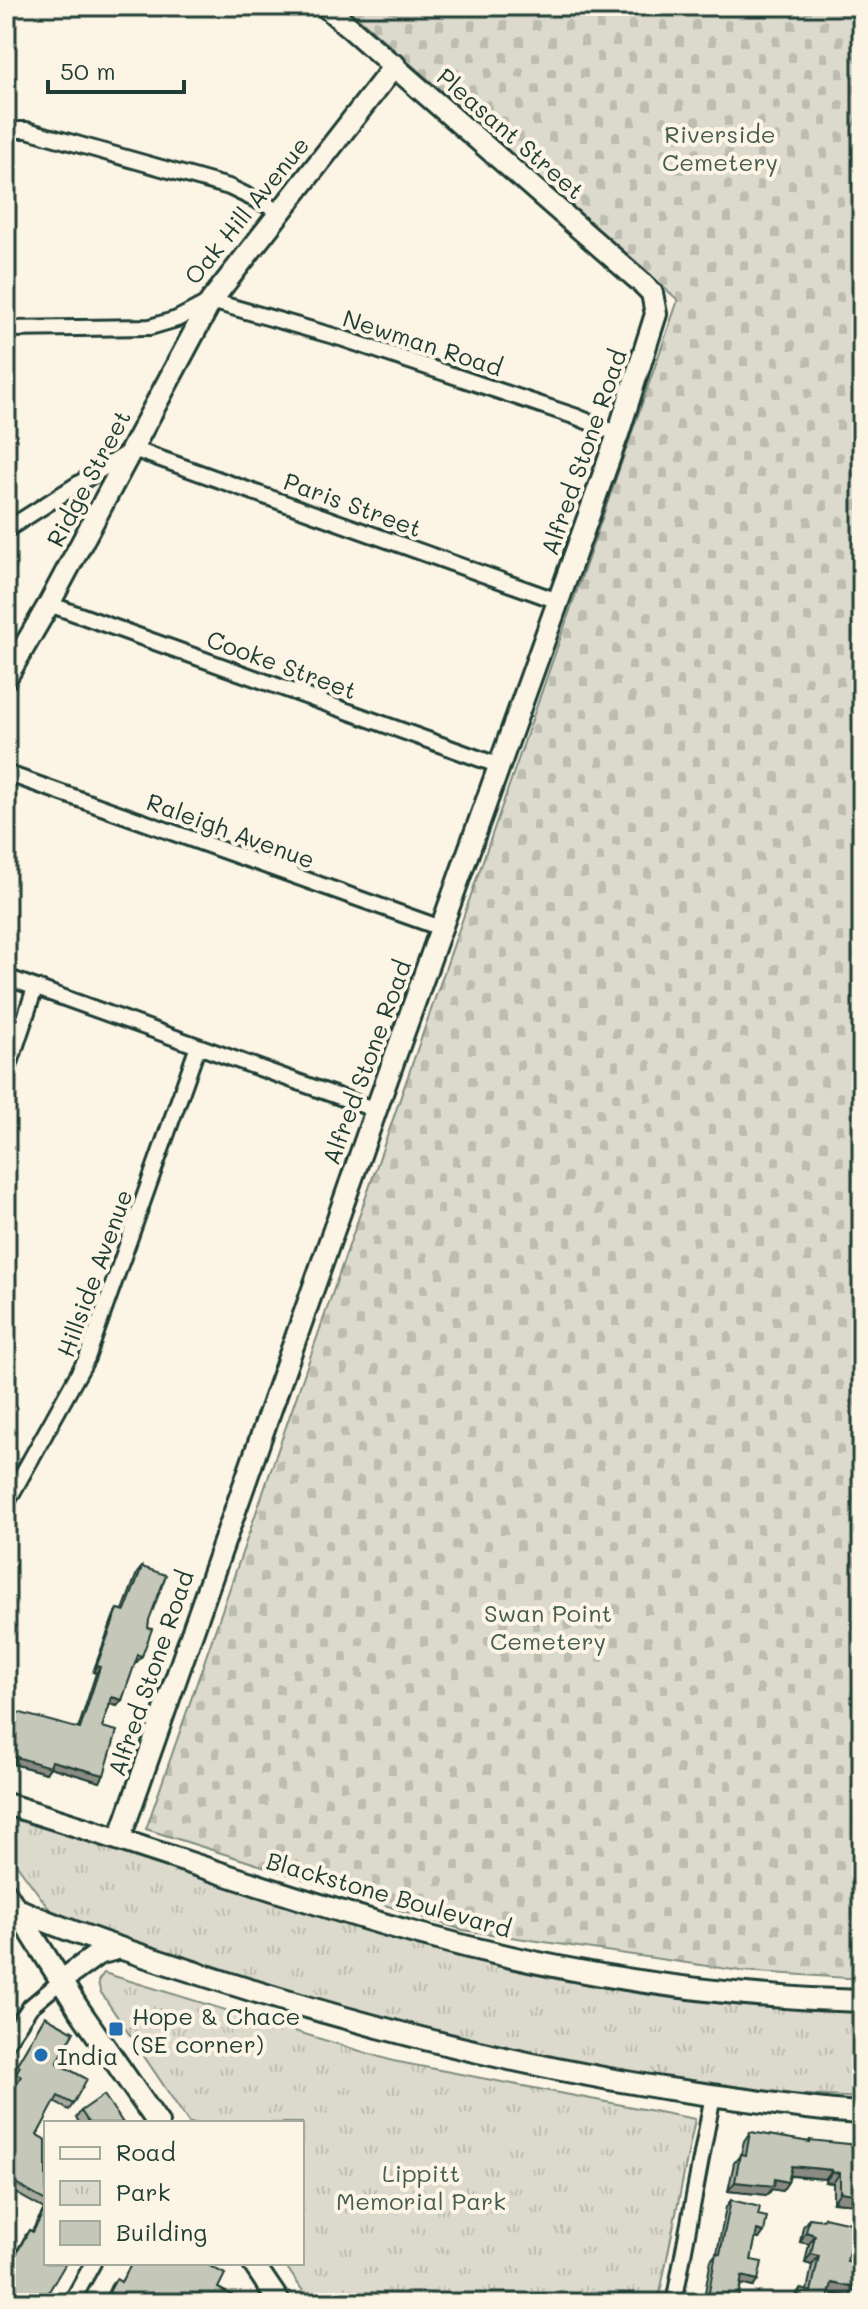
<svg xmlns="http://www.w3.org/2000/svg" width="868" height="2309" font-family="Mali,sans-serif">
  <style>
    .cemetery { fill: url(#cemetery-stones); stroke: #7e8c80; stroke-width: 2 }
    .park { fill: url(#park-tufts); stroke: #7e8c80; stroke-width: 2 }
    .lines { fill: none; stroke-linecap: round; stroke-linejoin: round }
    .street-casing { stroke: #1f3d34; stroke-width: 20 }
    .secondary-casing { stroke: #1f3d34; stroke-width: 26 }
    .street { stroke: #fcf5e5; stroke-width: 14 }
    .secondary { stroke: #fcf5e5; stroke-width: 20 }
    .wall { fill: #a9ab9f; stroke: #1f3d34; stroke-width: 2 }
    .shaded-wall { fill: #8a8b82; stroke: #1f3d34; stroke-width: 2 }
    .building { fill: #c5c7b9; stroke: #1f3d34; stroke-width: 2 }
    .poi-dot { fill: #1f6fb2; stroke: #fcf5e5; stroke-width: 3 }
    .labels { text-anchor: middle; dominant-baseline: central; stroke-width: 8; stroke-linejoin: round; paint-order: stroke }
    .street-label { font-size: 24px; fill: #1f3d34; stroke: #fcf5e5 }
    .park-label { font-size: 24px; fill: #455c52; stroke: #fcf5e5 }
    .poi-label { font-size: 24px; fill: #1f3d34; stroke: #fcf5e5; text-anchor: start }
  </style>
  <defs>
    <pattern id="cemetery-stones" width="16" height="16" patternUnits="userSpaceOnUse" patternTransform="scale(2)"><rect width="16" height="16" fill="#dcdacc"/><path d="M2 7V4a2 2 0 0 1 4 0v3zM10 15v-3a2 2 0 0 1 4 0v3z" fill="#bcbcb0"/></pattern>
    <pattern id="park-tufts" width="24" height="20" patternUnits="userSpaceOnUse" patternTransform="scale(2)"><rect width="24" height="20" fill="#dcdacc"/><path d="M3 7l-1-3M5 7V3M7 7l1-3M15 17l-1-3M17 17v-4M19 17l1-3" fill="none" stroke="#bcbcb0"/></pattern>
  </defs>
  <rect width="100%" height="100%" fill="#fcf5e5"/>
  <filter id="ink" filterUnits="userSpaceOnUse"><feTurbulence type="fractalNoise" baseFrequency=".0125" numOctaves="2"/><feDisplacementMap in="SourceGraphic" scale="16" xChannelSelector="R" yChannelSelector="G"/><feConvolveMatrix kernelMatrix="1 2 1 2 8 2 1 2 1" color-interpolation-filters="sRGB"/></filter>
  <g filter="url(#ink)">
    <!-- cemetery -->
    <path class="cemetery" d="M345 6H862V1979L741 1971 463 1930 146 1829 678 300Z"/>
    <!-- park -->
    <path class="park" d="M6 1811 343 1924 463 1958 567 1976 862 2010V2098L755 2092 661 2080 534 2056 322 2004 144 1945 53 1914 6 1850Z
      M104 1973 393 2061 695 2119 658 2303H311L284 2263H302V2123H189L100 1991 98 1981Z"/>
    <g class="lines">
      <!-- street casing -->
      <g class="street-casing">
        <path id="street" d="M6 130H27L229 187 281 212
          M6 329 150 327 177 319 211 301 344 339 577 417 618 434
          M6 530 133 449 558 601
          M49 604 500 766
          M6 773 441 928
          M6 977 376 1110
          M6 1075 35 988
          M6 1504 87 1358 198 1046
          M6 2043 30 2007 61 1981
          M71 2303 93 2263
          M674 2303 713 2095"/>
      </g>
      <!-- secondary casing -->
      <g class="secondary-casing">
        <path id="secondary" d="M6 678 49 604 211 301 395 65
          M6 1804C143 1845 277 1895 415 1933 559 1973 712 1997 862 2001
          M120 1838 376 1110 618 434 656 314 652 293 642 283 325 6
          M6 1893 78 2008 158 2123
          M17 1909C85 1939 157 1960 228 1983 389 2034 550 2074 718 2096 766 2102 814 2111 862 2113
          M61 1981 98 1954 120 1948
          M253 2263 280 2303"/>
      </g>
      <!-- street -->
      <use href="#street" class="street"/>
      <!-- secondary -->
      <use href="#secondary" class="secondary"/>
    </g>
    <!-- wall -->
    <path class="wall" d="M142 1567 149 1620 142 1656 137 1662H135L122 1700 117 1706 110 1704 102 1727 100 1782 50 1767 46 1773 13 1764 10 1768 6 1767 78 1729 96 1673 93 1672 114 1615 118 1609 123 1610 137 1573Z
      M45 2016 57 2063 73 2104 69 2110 54 2102 37 2135 46 2140V2263L6 2303V2271L25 2236 29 2230 32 2231 44 2209 8 2189 6 2193V2101L16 2082 12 2079 15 2072 13 2071Z
      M81 2111 123 2123H80L76 2118Z
      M750 2132 808 2142 810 2140 855 2172 862 2173V2198L858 2204 833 2202V2183L825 2182V2179L790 2176 788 2182 782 2191 772 2189 767 2195 728 2191 734 2163 741 2154 744 2141Z
      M731 2200 758 2215 759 2239 755 2238 751 2260 758 2280 753 2287 741 2284 737 2303H703L711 2260 717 2253 726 2207Z
      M824 2217 847 2261 849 2297 829 2293 827 2303H792L793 2299 800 2289 807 2291 812 2265 805 2263 809 2244 800 2242 803 2227 809 2218 822 2220Z
      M132 2263H204L218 2288 246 2303 109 2302 110 2300 105 2298 111 2285 116 2279 121 2282Z"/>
    <!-- shaded-wall -->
    <path class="shaded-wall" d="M97 1665 100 1667 96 1673 93 1672Z
      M112 1697 122 1700 117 1706 108 1703Z
      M16 1757 52 1761 104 1775 100 1782 50 1767 46 1773 13 1764 10 1768 6 1767V1759Z
      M792 2166 832 2170 825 2179 785 2175Z
      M832 2172 840 2173 833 2183 825 2182Z
      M775 2179 788 2182 782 2191 772 2189 767 2195 728 2191 735 2182Z
      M840 2192 862 2195V2198L858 2204 833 2202Z
      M757 2230 764 2232 759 2239 752 2237Z
      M806 2232 815 2235 809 2244 800 2242Z
      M811 2254 819 2256 812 2265 805 2263Z
      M742 2276 758 2280 753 2287 737 2283Z
      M832 2283 856 2288 849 2297 825 2292Z"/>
    <!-- building -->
    <path class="building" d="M142 1567 166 1575 149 1620 148 1628 152 1629 142 1656 138 1655 122 1700 112 1697 102 1727 117 1731 104 1775 52 1761 50 1767 16 1757 14 1762 6 1759V1709L80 1729 100 1667 97 1665 118 1609 125 1611Z
      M45 2016 74 2032 57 2063 87 2079 73 2104 58 2096 37 2135 46 2140V2201L12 2182 6 2193V2103L21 2076 16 2073 20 2066 17 2064Z
      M104 2095 123 2123H89L81 2111Z
      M750 2132 810 2142V2140L858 2145 855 2172 862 2173V2195L840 2192V2173L832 2172V2170L792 2166 788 2182 775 2179 774 2186 735 2182 740 2154 746 2155Z
      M731 2200 760 2207 758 2215 767 2217 764 2232 757 2230 751 2260 762 2262 758 2280 742 2276 737 2303H707L716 2253 720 2254Z
      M46 2207V2263H66L42 2303H6V2273L29 2230 33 2232Z
      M824 2217 855 2224 847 2261 861 2264 856 2288 832 2283 827 2303H797L800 2289 811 2292 819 2256 811 2254 815 2235 806 2232 809 2218 823 2220Z
      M132 2263H204L225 2274 218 2288 246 2303H124L113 2297 114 2295 109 2292 116 2279 121 2282Z"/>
  </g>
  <!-- markers -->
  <g class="poi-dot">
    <rect x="108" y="2021" width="16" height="16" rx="4"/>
    <circle cx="41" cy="2055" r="8"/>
  </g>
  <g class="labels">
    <!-- street labels -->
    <g class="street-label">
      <text transform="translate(511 133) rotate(41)">Pleasant Street</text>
      <text transform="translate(246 210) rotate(-51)">Oak Hill Avenue</text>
      <text transform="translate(423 342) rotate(18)">Newman Road</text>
      <text transform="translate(583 452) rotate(-71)">Alfred Stone Road</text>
      <text transform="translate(88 478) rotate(-62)">Ridge Street</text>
      <text transform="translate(353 504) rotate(20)">Paris Street</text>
      <text transform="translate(282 664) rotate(20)">Cooke Street</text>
      <text transform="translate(231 830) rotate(20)">Raleigh Avenue</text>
      <text transform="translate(366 1062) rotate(-70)">Alfred Stone Road</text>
      <text transform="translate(94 1273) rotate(-70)">Hillside Avenue</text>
      <text transform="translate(150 1673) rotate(-71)">Alfred Stone Road</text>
      <text transform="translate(389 1894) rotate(16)">Blackstone Boulevard</text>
    </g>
    <!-- park labels -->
    <g class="park-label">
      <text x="720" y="133">Riverside<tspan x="720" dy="28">Cemetery</tspan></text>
      <text x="548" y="1612">Swan Point<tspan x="548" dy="28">Cemetery</tspan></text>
      <text x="421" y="2172">Lippitt<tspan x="421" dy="28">Memorial Park</tspan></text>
    </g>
    <!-- poi labels -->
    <g class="poi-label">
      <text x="132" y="2015">Hope &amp; Chace<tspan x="132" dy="28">(SE corner)</tspan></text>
      <text x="57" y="2055">India</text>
    </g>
  </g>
  <!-- margin -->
  <rect width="868" height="2309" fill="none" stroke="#fcf5e5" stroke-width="32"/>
  <rect x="16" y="16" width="836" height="2277" fill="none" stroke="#1f3d34" stroke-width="3" filter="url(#ink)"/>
  <!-- legend -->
  <rect x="44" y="2121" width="260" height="144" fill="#fcf5e5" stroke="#a4ab9e" stroke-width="2"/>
  <rect x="60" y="2147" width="40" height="12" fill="#fcf5e5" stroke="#a4ab9e" stroke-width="2"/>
  <text x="116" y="2161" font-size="24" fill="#1f3d34">Road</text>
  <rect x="60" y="2181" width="40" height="24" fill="url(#park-tufts)" stroke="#a4ab9e" stroke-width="2"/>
  <text x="116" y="2201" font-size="24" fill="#1f3d34">Park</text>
  <rect x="60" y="2221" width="40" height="24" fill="#c5c7b9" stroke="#a4ab9e" stroke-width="2"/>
  <text x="116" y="2241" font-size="24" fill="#1f3d34">Building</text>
  <!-- scale -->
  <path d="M48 80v12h136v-12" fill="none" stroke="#1f3d34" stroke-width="4"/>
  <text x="60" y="80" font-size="24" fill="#1f3d34" stroke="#fcf5e5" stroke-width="6" paint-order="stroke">50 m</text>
</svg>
